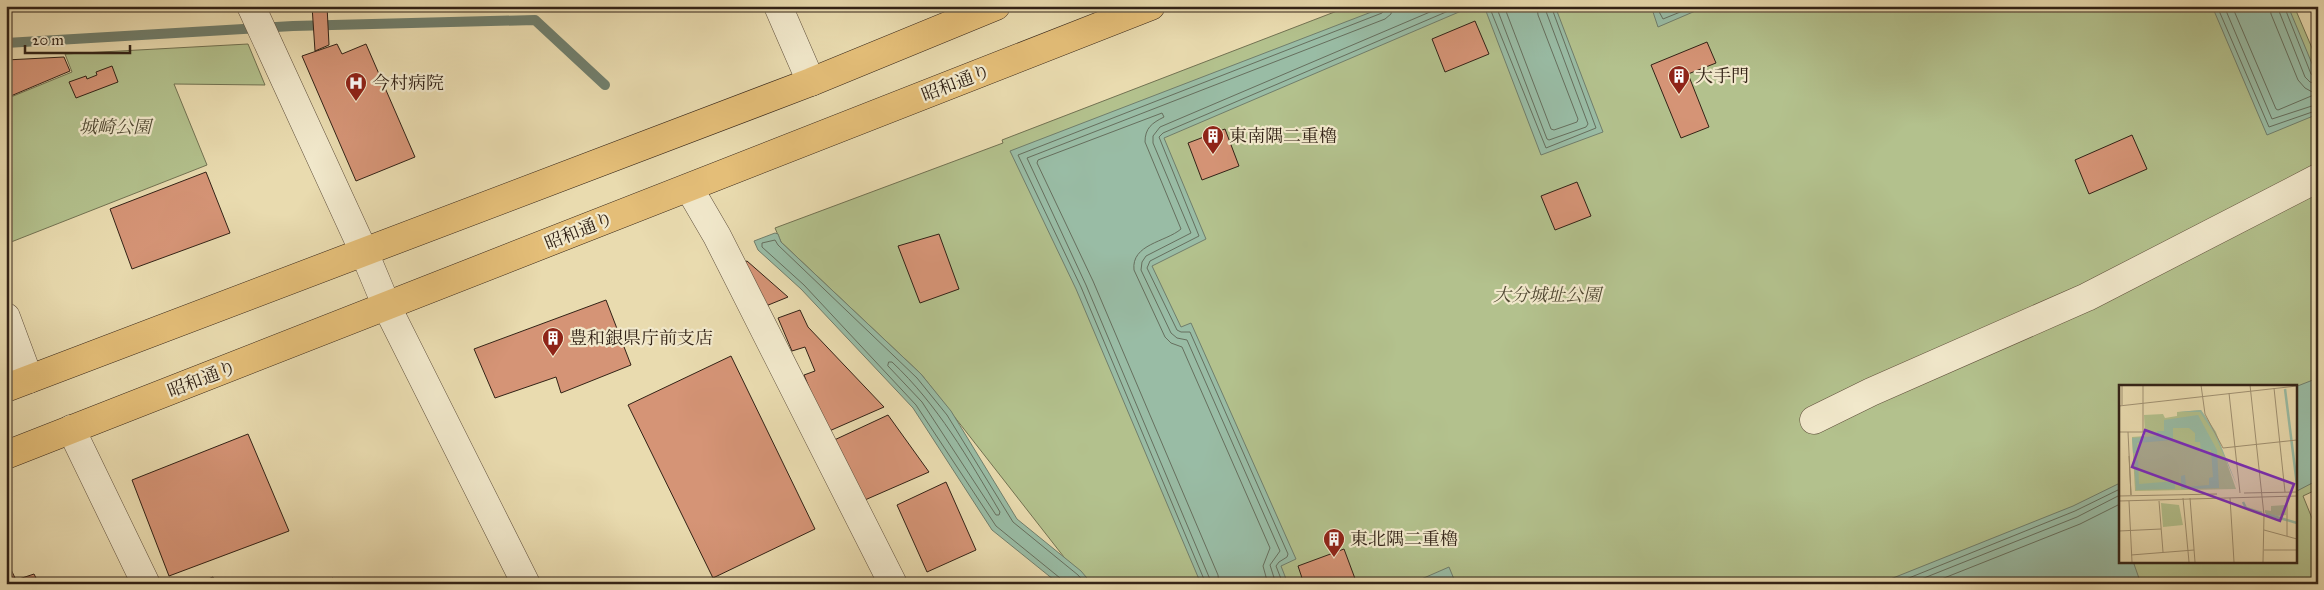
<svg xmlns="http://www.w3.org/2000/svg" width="2324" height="590" font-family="'IM FELL Great Primer','Noto Serif JP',serif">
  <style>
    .green { fill: #b3c18d; stroke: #727252; fill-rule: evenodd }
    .water { fill: #99bca5; stroke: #707e6c }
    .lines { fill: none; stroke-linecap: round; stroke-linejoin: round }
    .shore { stroke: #666f5e; stroke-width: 1 }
    .stream { stroke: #707e6c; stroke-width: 10 }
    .building { fill: #d59476; stroke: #322216 }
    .minor-casing { stroke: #60503c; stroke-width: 29 }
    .highway-casing { stroke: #322216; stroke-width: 29 }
    .minor { stroke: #f1e8cb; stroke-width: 28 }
    .highway { stroke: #e4be78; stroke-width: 28 }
    .labels { text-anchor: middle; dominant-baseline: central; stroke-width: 4.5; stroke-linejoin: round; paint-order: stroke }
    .poi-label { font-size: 18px; fill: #322216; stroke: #f1e8cb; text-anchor: start }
    .street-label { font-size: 18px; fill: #322216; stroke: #f1e8cb }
    .park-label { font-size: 18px; font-style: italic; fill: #524a34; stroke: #f1e8cb }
    .inset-river { fill: none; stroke: #99bca5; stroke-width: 2.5 }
    .inset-road { fill: none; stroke: #a09172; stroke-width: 1 }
    .view { fill: #7b2cbf; fill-opacity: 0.15; stroke: #7b2cbf; stroke-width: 2.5 }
    .inset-edge { fill: none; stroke: #322216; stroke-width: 2.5 }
  </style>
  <rect width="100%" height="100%" fill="#e9dbaf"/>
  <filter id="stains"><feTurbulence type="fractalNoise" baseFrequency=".004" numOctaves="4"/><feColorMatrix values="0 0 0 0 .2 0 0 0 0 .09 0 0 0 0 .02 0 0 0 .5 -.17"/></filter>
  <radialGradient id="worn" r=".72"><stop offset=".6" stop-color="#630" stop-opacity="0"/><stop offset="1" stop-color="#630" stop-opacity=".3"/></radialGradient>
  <!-- green -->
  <path class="green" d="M1350 6H2294L2318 62V489L2303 496 2318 533V584H1085L921 374 781 242 775 228 1003 143 1002 140ZM2120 386H2295V561H2120Z
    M248 44 265 85 174 84 207 165 6 244V99L72 72 65 54Z"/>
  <!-- water -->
  <path class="water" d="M1387 6H1473L1164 138 1206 239 1152 266 1181 327 1191 323 1296 559 1281 566 1288 584H1201L1076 289 1010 151Z
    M1484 6H1555L1603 132 1541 155Z
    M1651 6H1707L1658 27Z
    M2212 6H2288L2318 78V114L2267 135Z
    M775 233 778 234 781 242 921 374 951 411 1017 519 1081 571 1092 584H1059L992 530 913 408 801 289 758 250 754 241Z
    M2318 378V480L2295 492V387Z
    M2120 483V561H2140L2134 564 2141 584H1890L1888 580 2073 506Z
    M1449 567 1456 584H1410Z"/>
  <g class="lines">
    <!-- shore -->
    <path class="shore" d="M1489 6 1546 148 1596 128 1551 6
      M1496 6 1547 139 1549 140 1586 127 1588 124 1544 6
      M1504 6 1551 129 1554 130 1577 122 1578 119 1538 15 1537 6
      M1656 6 1663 19 1695 6
      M2217 6 2269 127 2318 110
      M2224 6 2272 119 2318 104
      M2232 6 2276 109 2278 110 2316 94 2305 88 2298 80 2271 14 2270 6
      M2277 6 2305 77 2310 82 2318 84
      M2284 6 2311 74 2318 78
      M889 362H892C938 405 968 458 1000 512L999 515H996L922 402 888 366Z
      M1062 584 1060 578 996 526 916 405 804 285 762 247V243L775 240 778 245 917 378 947 415 1013 522 1078 575 1086 584
      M1206 584 1081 287 1018 155 1382 13 1386 6
      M1212 584 1086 285 1027 158 1385 19 1391 14 1392 6
      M1219 584 1218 575 1093 281 1037 163 1038 160 1162 113 1164 117C1152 123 1145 128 1145 142L1181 229C1166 242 1131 244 1134 270L1165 337 1171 343 1182 347 1270 548 1263 566 1268 584
      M1276 584 1270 565 1280 551 1187 340 1177 338 1171 333 1141 270 1142 262 1146 256 1191 233 1153 143V136L1160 127 1444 6
      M1283 584 1276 566 1279 562 1287 557 1288 554 1190 332H1181L1177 330 1147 268 1150 261 1199 236 1159 137 1163 133 1460 6
      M1894 584 2075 511 2120 489
      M1909 584 2077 517 2120 495
      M1929 584 2080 524 2120 504"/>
    <!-- stream -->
    <path class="stream" d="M6 43 293 26 535 20 605 85"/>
  </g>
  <!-- building -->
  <path class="building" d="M312 6H327L329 45 315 51Z
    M1475 21 1489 54 1445 72 1432 39Z
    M1707 42 1716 63 1688 74 1709 127 1681 138 1651 65Z
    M337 44 342 54 366 44 415 157 356 181 302 56Z
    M64 57 70 71 6 98V60Z
    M112 66 118 82 76 98 69 82 86 76 87 79 97 75 96 72Z
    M1225 129 1239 166 1202 180 1188 143Z
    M2132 135 2147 169 2089 194 2075 160Z
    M206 172 230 233 132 269 110 209Z
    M1577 182 1591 216 1555 230 1541 196Z
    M939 234 959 289 920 303 898 246Z
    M747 261 788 297 761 308 737 265Z
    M606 300 631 365 561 393 556 377 495 398 474 349Z
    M800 310 808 327 884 407 827 432 804 375 815 371 805 347 792 351 778 318Z
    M731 356 815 529 713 578 628 405Z
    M888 415 929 472 858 503 830 442Z
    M248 434 289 531 169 576 132 480Z
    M946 482 976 550 927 572 897 505Z
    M1344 549 1357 584H1304L1298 566Z
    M6 559 16 580 34 574 39 584H6Z
    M213 577 216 584H196Z
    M333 578 335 584H320Z"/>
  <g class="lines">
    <!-- minor casing -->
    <g class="minor-casing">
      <path id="minor" d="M251 6 364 252 387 307 526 584
        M778 6 811 82
        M689 188 717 236 893 584
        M6 317 29 379
        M1814 420 1871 392 2087 297 2318 178
        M71 429 146 584"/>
    </g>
    <!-- highway casing -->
    <g class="highway-casing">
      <path id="highway" d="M6 388 811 82 996 6
        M6 455 1151 6"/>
    </g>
    <!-- minor -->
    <use href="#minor" class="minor"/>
    <!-- highway -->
    <use href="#highway" class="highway"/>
  </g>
  <!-- icons -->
  <defs>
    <g id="building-pin" transform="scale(1.125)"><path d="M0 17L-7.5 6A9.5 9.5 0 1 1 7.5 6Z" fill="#8f2418" stroke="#f1e8cb"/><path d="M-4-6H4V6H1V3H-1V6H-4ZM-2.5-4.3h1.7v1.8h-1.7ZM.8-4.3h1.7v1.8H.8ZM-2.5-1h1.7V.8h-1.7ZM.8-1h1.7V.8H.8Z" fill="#fff"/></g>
    <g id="hospital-pin" transform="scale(1.125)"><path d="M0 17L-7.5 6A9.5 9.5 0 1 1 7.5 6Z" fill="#8f2418" stroke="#f1e8cb"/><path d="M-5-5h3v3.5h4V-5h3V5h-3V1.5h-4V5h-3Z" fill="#fff"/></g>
  </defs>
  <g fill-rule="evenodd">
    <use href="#building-pin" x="1679" y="76"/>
    <use href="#hospital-pin" x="356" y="83"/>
    <use href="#building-pin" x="1213" y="136"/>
    <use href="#building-pin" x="553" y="338"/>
    <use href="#building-pin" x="1334" y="539"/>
  </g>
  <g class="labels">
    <!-- poi labels -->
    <g class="poi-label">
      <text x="1695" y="76">大手門</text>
      <text x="372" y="83">今村病院</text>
      <text x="1229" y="136">東南隅二重櫓</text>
      <text x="569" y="338">豊和銀県庁前支店</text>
      <text x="1350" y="539">東北隅二重櫓</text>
    </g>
    <!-- street labels -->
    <g class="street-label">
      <text transform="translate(956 83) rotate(-21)">昭和通り</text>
      <text transform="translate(579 231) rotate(-22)">昭和通り</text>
      <text transform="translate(202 379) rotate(-21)">昭和通り</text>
    </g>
    <!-- park labels -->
    <g class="park-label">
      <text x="115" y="127">城崎公園</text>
      <text x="1547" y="295">大分城址公園</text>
    </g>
  </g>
  <!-- overview -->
  <g transform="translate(2119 385)">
    <rect width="178" height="178" fill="#e9dbaf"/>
    <path d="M82 25 97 47 117 104 16 106 13 52 26 51 25 30 44 29 46 33 58 31V27ZM42 118 60 120 64 140 44 142ZM167 120V130L158 131 146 128V125L152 126V121Z" fill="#b3c18d"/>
    <path d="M82 25 96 46 119 103 95 48 81 27H60ZM79 30 98 65 100 103 62 104V91L66 90 67 102 90 100V93L94 92 92 65 82 66 81 57H76V48L70 43H54V55L18 58 19 68H14L13 53 38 51V46H45V35ZM19 75 20 99 56 96V104L17 105 15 76Z" fill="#99bca5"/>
    <path class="inset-river" d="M166 4 178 100M124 117 127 123 143 128M147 129 178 138"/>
    <path class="inset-road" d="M3 0V20M82 0 86 29 104 63 178 55M131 0 145 130 144 177M155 3 166 107M110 8 121 108M0 21 178 1M0 47H24V0M9 47 12 110M10 71 12 110M125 108 178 107M0 111 98 109M168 112V151M64 113 70 177M71 113 76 177M111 113 115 177M0 116 178 111M10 116 13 177M40 116 44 167M145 145 178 154M0 146 42 144M145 165H178M12 170 75 165"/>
    <path class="view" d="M26 45 175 99 161 136 13 82Z"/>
    <rect width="178" height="178" class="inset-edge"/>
  </g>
  <!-- margin -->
  <rect width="2324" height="590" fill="none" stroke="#e9dbaf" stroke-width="25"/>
  <rect x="8" y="8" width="2309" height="575" fill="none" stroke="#322216" stroke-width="2.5"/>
  <rect x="12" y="12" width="2299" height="565" fill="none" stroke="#322216"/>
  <!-- scale -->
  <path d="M25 45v8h105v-8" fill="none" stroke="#322216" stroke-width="2.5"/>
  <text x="32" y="45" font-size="15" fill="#322216" stroke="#f1e8cb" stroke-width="4" paint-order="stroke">20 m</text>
  <rect width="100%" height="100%" filter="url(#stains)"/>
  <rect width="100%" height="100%" fill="url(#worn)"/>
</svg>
